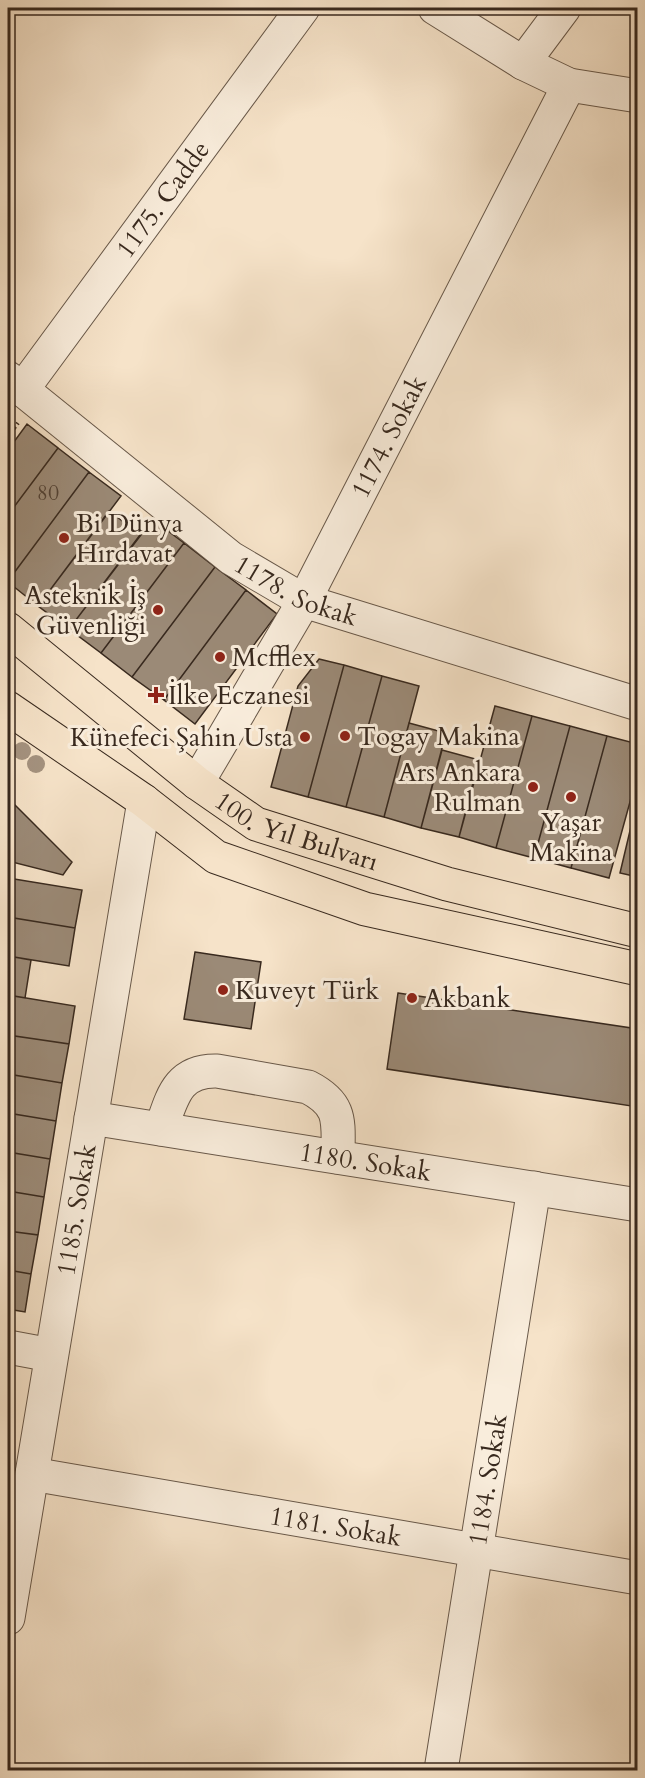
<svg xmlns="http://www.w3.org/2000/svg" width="645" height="1778" font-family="Cardo,serif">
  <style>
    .building { fill: #9b8a77; stroke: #38291e; stroke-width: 1.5 }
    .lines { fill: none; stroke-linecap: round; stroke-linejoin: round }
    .minor-casing { stroke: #685849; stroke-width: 35 }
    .major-casing { stroke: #38291e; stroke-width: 35 }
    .path { stroke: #38291e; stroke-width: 4; stroke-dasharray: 4.5 3; stroke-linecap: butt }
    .minor { stroke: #f9eddc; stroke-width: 33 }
    .major { stroke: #f6e3c9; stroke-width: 33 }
    .tree { fill: #a4927f }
    .poi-dot { fill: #8f2418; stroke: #f9eddc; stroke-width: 2 }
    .labels { text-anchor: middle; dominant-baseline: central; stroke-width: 6; stroke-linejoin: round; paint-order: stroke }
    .number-label { font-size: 22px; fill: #514134 }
    .street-label { font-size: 26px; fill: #38291e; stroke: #f9eddc }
    .poi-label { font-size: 26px; fill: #38291e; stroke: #f9eddc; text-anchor: start }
  </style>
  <rect width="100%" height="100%" fill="#f6e3c9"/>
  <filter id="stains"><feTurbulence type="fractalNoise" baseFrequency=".00333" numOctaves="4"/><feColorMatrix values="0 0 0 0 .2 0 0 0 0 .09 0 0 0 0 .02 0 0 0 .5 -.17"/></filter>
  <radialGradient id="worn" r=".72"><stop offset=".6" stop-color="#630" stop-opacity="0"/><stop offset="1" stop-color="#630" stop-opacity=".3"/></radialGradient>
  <!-- building -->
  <path class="building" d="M27 424 58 448 8 515V450Z
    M58 448 89 472 8 581V515Z
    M89 472 121 496 38 606 8 582V581Z
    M109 511 141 535 69 629 38 606Z
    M152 519 184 543 101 653 69 629Z
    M184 543 215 567 132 677 101 653Z
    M215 567 246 590 164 700 132 677Z
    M246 590 277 614 195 724 164 700Z
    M319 659 344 665 308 797 271 787 298 686Z
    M344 665 382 676 346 807 308 797Z
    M382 676 419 686 384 817 346 807Z
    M495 706 532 716 496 848 459 837Z
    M532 716 570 726 534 858 496 848Z
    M409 723 446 733 421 828 384 817Z
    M570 726 607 736 571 868 534 858Z
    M607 736 638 744V773L609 878 571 868Z
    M442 750 479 760 459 837 421 828Z
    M638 797V877L620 873Z
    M8 798 72 862 63 875 8 861Z
    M8 878 82 890 75 928 8 917Z
    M8 917 75 928 69 966 8 956Z
    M195 952 261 962 251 1029 184 1019Z
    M8 956 31 960 25 998 8 995Z
    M398 993 638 1029V1107L387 1069Z
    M8 995 75 1006 69 1044 8 1035Z
    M8 1035 69 1044 62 1083 8 1074Z
    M8 1074 62 1083 56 1121 8 1113Z
    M8 1113 56 1121 50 1159 8 1152Z
    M8 1152 50 1159 44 1197 8 1191Z
    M8 1191 44 1197 38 1235 8 1231Z
    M8 1231 38 1235 31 1274 8 1270Z
    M8 1270 31 1274 25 1312 8 1309Z
    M8 1402 11 1403 8 1427Z"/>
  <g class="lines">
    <!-- minor casing -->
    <g class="minor-casing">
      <g id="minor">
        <path d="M435 8 523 63 569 85 638 96"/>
        <path d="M523 63 564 8"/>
        <path id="s1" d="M8 378 231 558 304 601 638 704"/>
        <path id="s2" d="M22 390 303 8"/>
        <path id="s3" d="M197 783 304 601 569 85"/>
        <path id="s4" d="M91 1118 638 1205"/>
        <path d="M161 1129C172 1098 177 1070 217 1071L308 1087C343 1105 338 1122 338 1157"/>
        <path d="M8 1347 51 1355"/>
        <path id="s5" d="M32 1474 638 1578"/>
        <path id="s6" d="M8 1618 144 801"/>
        <path id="s7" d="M441 1770 534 1188"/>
      </g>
    </g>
    <!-- major casing -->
    <g class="major-casing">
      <g id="major">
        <path id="s8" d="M8 629 197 783 256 824 447 884 638 931"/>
        <path d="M8 708 144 801 216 857 365 909 638 969"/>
      </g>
    </g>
    <!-- path -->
    <path class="path" d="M8 436 18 423"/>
    <!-- minor -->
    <use href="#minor" class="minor"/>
    <!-- major -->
    <use href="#major" class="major"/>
  </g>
  <!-- trees -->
  <g class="tree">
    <circle cx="22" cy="751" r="9"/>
    <circle cx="36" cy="764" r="9"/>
  </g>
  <!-- markers -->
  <g class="poi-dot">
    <circle cx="64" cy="538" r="6"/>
    <circle cx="158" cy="610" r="6"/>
    <circle cx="220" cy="657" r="6"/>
    <path d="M153 686h6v6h6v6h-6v6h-6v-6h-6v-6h6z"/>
    <circle cx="345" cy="736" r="6"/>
    <circle cx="305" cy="737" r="6"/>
    <circle cx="533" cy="787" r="6"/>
    <circle cx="571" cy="797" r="6"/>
    <circle cx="223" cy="990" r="6"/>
    <circle cx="412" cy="998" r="6"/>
  </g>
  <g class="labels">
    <!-- number labels -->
    <g class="number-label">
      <text x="48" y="493">80</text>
    </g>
    <!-- street labels -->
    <g class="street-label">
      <text stroke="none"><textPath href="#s2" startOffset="237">1175. Cadde</textPath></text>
      <text stroke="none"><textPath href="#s3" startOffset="396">1174. Sokak</textPath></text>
      <text stroke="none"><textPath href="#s1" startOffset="360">1178. Sokak</textPath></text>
      <text stroke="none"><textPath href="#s8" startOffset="356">100. Yıl Bulvarı</textPath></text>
      <text stroke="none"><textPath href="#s4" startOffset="278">1180. Sokak</textPath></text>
      <text stroke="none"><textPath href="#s6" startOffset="414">1185. Sokak</textPath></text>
      <text stroke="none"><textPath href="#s7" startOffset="294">1184. Sokak</textPath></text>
      <text stroke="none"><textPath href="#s5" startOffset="308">1181. Sokak</textPath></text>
    </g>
    <!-- poi labels -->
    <g class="poi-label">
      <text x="76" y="523">Bi Dünya<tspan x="76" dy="30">Hırdavat</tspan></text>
      <text x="146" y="595" text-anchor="end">Asteknik İş<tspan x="146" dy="30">Güvenliği</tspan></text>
      <text x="232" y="657">Mcfflex</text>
      <text x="168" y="695">İlke Eczanesi</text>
      <text x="357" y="736">Togay Makina</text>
      <text x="293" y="737" text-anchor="end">Künefeci Şahin Usta</text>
      <text x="521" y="772" text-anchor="end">Ars Ankara<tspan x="521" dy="30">Rulman</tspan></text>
      <text x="571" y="822" text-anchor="middle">Yaşar<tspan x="571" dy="30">Makina</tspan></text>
      <text x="235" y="990">Kuveyt Türk</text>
      <text x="424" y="998">Akbank</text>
    </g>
  </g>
  <!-- margin -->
  <rect width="645" height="1778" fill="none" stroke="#f6e3c9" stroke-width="30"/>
  <rect x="9" y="9" width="627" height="1760" fill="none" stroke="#38291e" stroke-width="3"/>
  <rect x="15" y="15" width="615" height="1748" fill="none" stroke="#38291e" stroke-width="1.5"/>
  <rect width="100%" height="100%" filter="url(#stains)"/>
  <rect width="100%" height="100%" fill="url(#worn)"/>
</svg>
